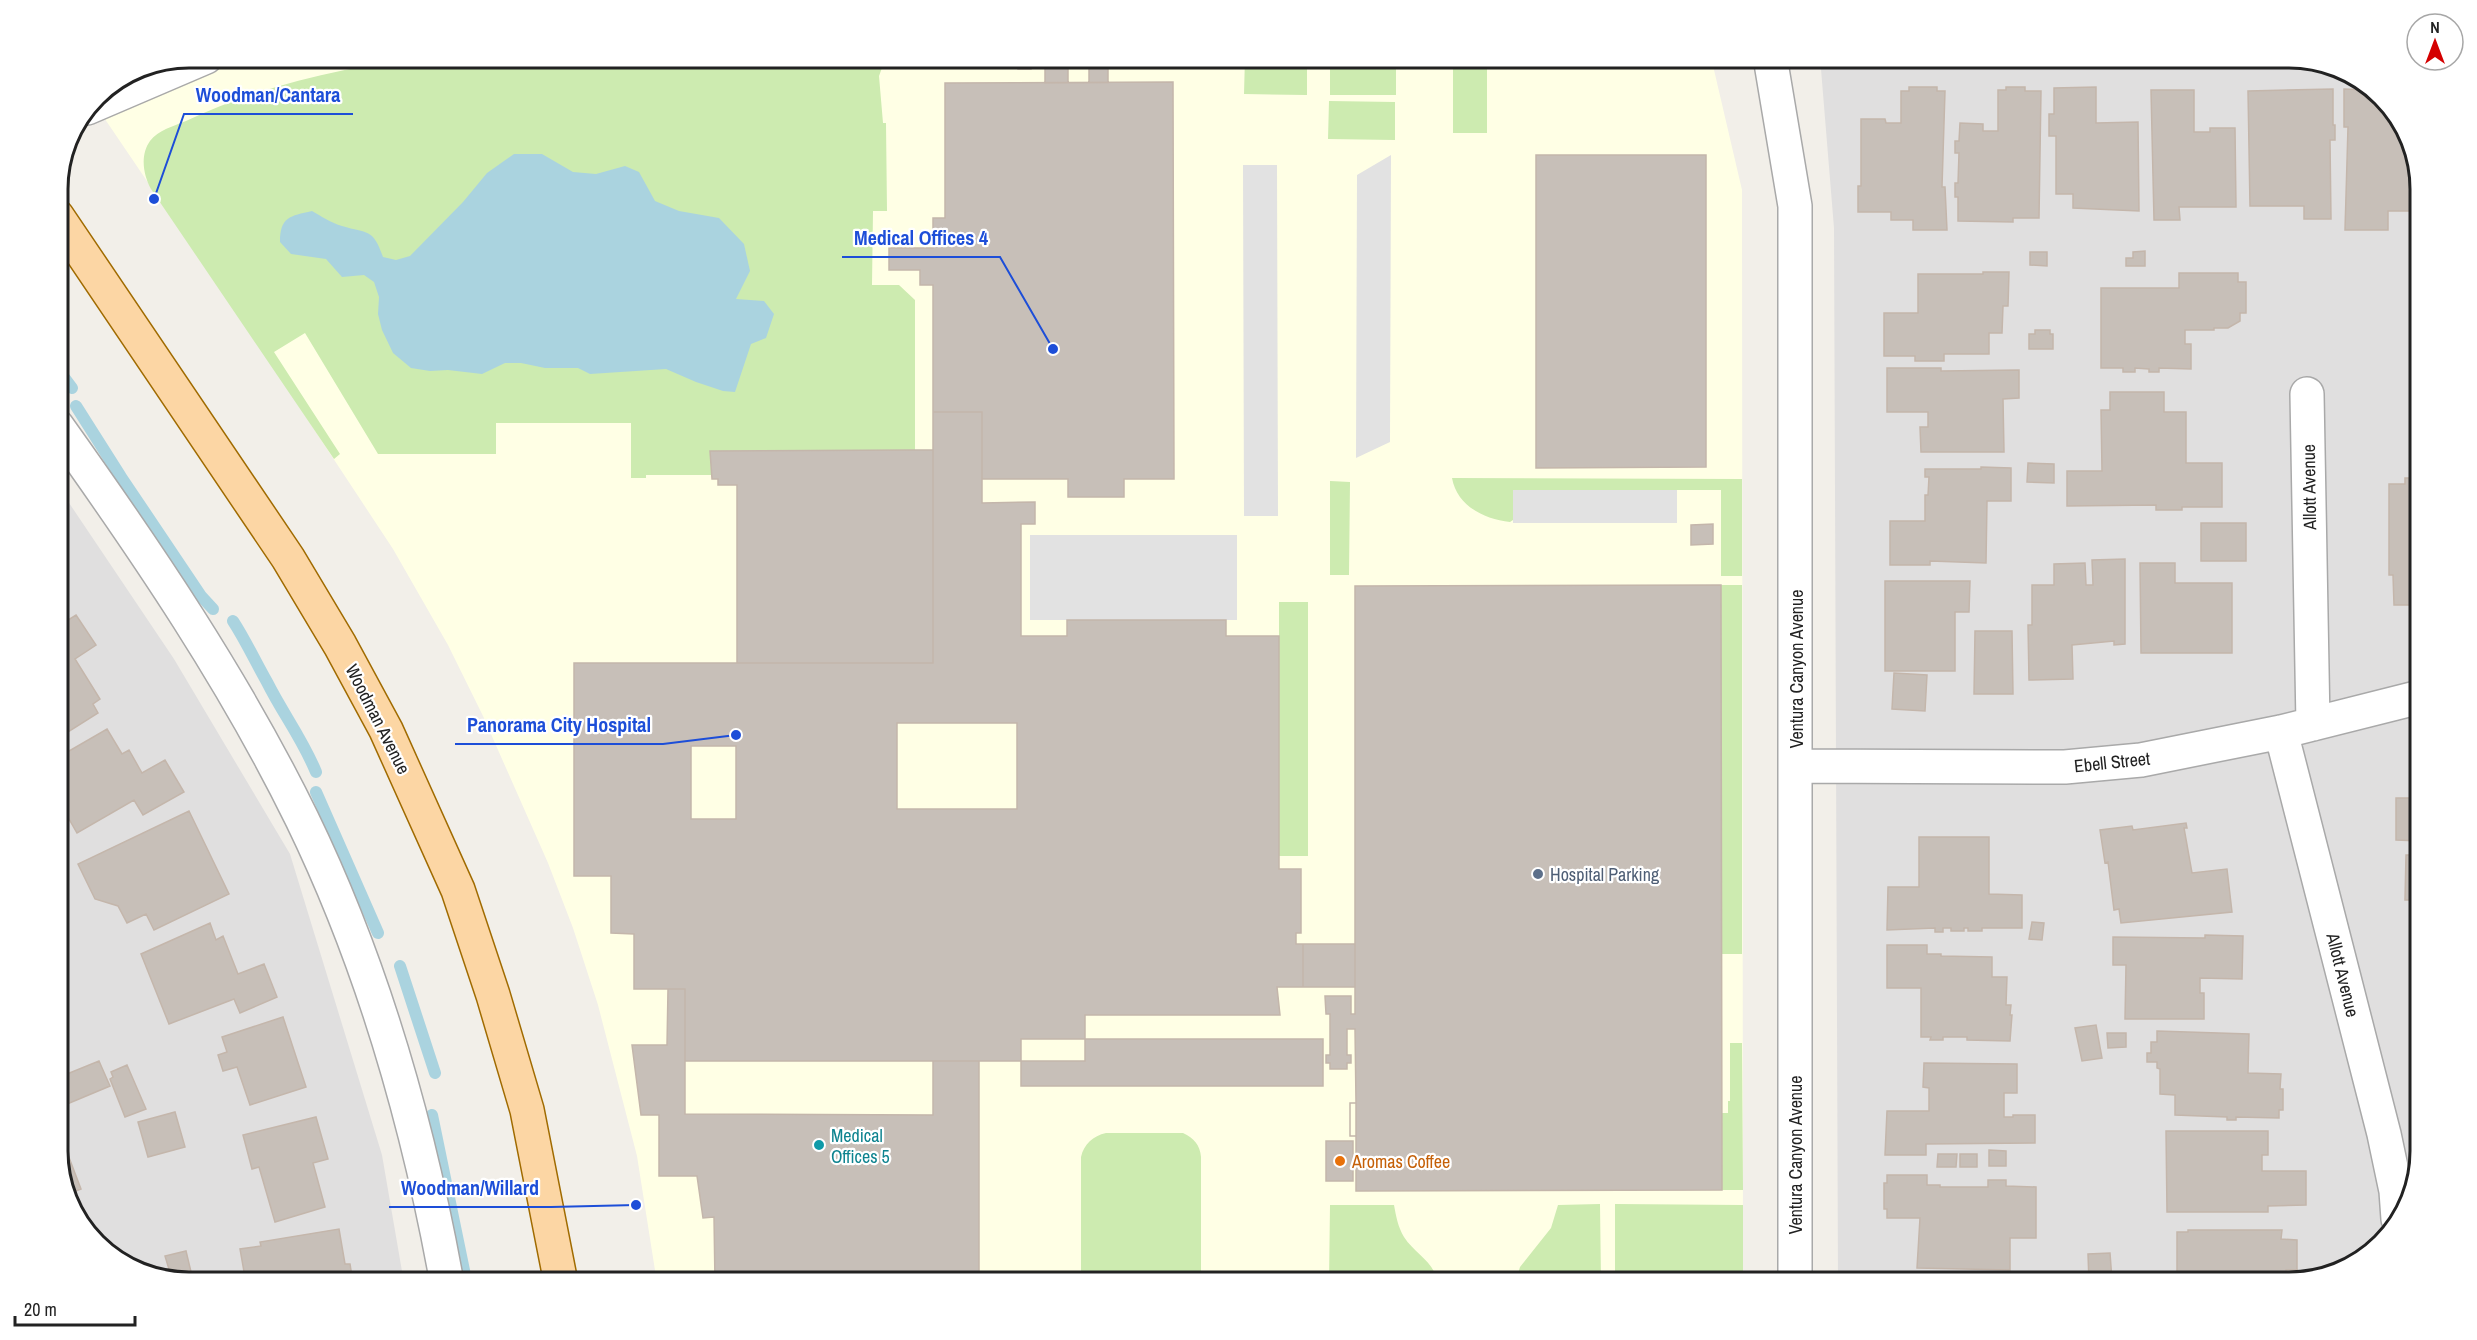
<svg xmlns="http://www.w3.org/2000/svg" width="2477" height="1340" font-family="'Archivo Narrow',sans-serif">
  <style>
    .residential { fill: #e0dfdf }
    .education { fill: #ffffe5 }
    .grass { fill: #cdebb0 }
    .parking { fill: #e2e2e2 }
    .water { fill: #aad3df }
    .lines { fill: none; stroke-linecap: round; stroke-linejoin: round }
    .stream { stroke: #aad3df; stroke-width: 12 }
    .building { fill: #c7bfb8; stroke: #c4b6ab; stroke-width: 1.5; fill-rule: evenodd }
    .minor-casing { stroke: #a9a9a9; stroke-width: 36 }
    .major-casing { stroke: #a06b00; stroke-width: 36 }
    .minor { stroke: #fff; stroke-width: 33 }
    .major { stroke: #fcd6a4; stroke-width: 33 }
    .service-dot { fill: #5c6f8a; stroke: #fff; stroke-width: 2 }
    .culture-dot { fill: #0f9aa8; stroke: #fff; stroke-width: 2 }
    .food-dot { fill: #e8710a; stroke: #fff; stroke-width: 2 }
    .labels { text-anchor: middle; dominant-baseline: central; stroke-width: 4.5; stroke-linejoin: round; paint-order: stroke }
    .street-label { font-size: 18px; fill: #222; stroke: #fff }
    .service-label { font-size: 18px; fill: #4e5e75; stroke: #fff; text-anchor: start }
    .culture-label { font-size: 18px; fill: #0d838f; stroke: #fff; text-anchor: start }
    .food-label { font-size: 18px; fill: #c56008; stroke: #fff; text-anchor: start }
    .rim { fill: none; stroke: #222; stroke-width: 3 }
    .leader { fill: none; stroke: #1d4ed8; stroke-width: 2 }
    .callout-dot { fill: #1d4ed8; stroke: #fff; stroke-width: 2 }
    .callout-label { font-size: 20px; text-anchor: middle; font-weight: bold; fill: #1d4ed8; stroke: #fff; stroke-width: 4.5; stroke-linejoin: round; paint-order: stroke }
  </style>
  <rect width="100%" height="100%" fill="#f2efe9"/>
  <!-- residential -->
  <path class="residential" d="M1820 57H2289L2347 71 2398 116 2420 180V1152L2406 1210 2355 1265 2289 1283H1838L1834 228Z
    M57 485 174 659 290 854 382 1155 404 1283H188L130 1269 79 1224 57 1161Z"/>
  <!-- education -->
  <path class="education" d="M188 57H1711L1742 190 1743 1283H657L637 1156 598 1005 573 928 548 863 483 716 448 645 393 549 265 355 92 100 96 95 138 67Z"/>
  <!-- grass -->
  <path class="grass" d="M435 57H886L879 76 883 123H886L887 211H873L872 285H899L915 300V450L710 451 712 475H646V478H631V423H496V454H378L305 333 274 352 340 454 334 459 151 189C143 174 140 155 150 141 158 130 174 126 186 121 263 85 350 65 435 57Z
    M1245 57H1307V95L1244 94Z
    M1330 57H1396V95H1330Z
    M1453 57H1487V133H1453Z
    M1329 101 1395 102V140L1328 139Z
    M1452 478 1742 479V576H1721V490H1513V520L1510 522C1484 519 1457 506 1452 478Z
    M1330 481 1350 482 1349 575H1330Z
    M1721 585H1742V954H1721Z
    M1279 602H1308V856H1279Z
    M1730 1043H1742L1743 1190H1722V1113H1728V1101H1730Z
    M1106 1133H1183C1194 1138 1200 1145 1201 1157V1282H1081V1157C1084 1144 1093 1136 1106 1133Z
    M1600 1204 1601 1283H1515L1520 1267 1551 1228 1558 1205Z
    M1615 1204 1743 1205V1283H1615Z
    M1330 1205H1394C1396 1216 1398 1227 1404 1237 1415 1254 1434 1261 1438 1283H1329Z"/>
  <!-- parking -->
  <path class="parking" d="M1391 155 1390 442 1356 458 1357 175Z
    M1243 165H1277L1278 516H1244Z
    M1513 490H1677V523H1513Z
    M1030 535H1237V620H1030Z"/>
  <!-- water -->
  <path class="water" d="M514 154H542L573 172 596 174 625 166 639 172 655 201 679 211 719 218 744 244 750 271 736 299 764 301 774 314 766 338 751 344 735 392 723 391 696 382 666 369 590 374 578 368H545L521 363H505L482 374 448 370 430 371 411 368 393 353 382 330 378 314 379 297 374 282 364 275 342 277 326 259 291 254 280 242C280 217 290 216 312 211 321 216 331 223 342 226 368 234 373 228 383 257L396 260 410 256 463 202 487 173Z"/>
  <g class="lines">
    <!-- stream -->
    <path class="stream" d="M57 368 72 388
      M76 406 121 477 201 596 213 609
      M233 621C246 641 255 661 267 682 283 714 302 738 316 772
      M316 792 378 933
      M400 966 435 1073
      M432 1115 466 1280"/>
  </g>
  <!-- building -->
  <path class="building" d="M1018 57H1031V69H1018Z
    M1068 57H1089V83H1068Z
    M1045 63H1108V83H1045Z
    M1173 82 1174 479H1124V497H1068V479H982V412H933V285H920V270H889V248H933V218H945V83Z
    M1909 87H1937V91H1945L1942 187H1945L1947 230H1913V220H1891V212H1858V186H1861V119H1885L1886 123H1901V91H1909Z
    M2006 87H2025V91H2041L2039 218H2013V222L1958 221V197H1955V183H1958L1959 153H1955V141H1959L1960 123 1983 124V131H1998V90H2006Z
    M2096 87V123L2138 122 2139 211 2073 208V194H2056V136H2049V114H2054V88Z
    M2333 89V125H2335V140H2330L2331 219H2304V206H2250L2248 91Z
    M2344 89 2369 90 2388 107V122H2400L2420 180V211H2388V230H2345L2348 127H2344Z
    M2151 90H2194V132H2210V128H2235L2236 207H2179L2180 220H2154Z
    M1536 155H1706V467L1536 468Z
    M2145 251V266H2126V258H2133V252Z
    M2030 252H2047V266L2030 265Z
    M1983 272H2009L2008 306H2003L2002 333H1989V354H1944V361H1915V356H1884V313H1918V274H1983Z
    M2414 272H2420V316H2414Z
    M2179 273H2238V282H2246V313H2240V321L2228 328H2214V330H2185V344H2191V369L2159 368V372H2149V369L2135 368V372H2123V368H2101V288H2179Z
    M2035 330H2050V334H2053V349H2029V334H2035Z
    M1887 368H1941V371L2019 370V398L2003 399 2004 452H1921L1920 427H1928V412H1887Z
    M2416 370H2420V413H2417V406H2411V394H2416Z
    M2110 392H2164V412H2186V463H2222V507H2182V510H2156V505L2067 506V471H2102L2101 410H2110Z
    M933 412H982V503L1035 502V524H1021V636H1067V620H1226V636H1279V869H1301V933H1296V944H1303V987H1277L1280 1015H1085V1061H685V989H634V934L611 933V876H574V663H933ZM897 723H1017V809H897ZM691 746H736V819H691Z
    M915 450H933V663H737V485H718V479H712L710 451Z
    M2028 463 2054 464V483L2027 482Z
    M1981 467 2011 468V501H1987L1986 563 1930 561V565H1890V521H1925V495H1928L1929 477H1925V469H1981Z
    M2405 478H2412V484H2420V605H2394L2393 575H2389V484H2405Z
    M2201 523H2246V561H2201Z
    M1713 524V544L1691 545V525Z
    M2125 559V644L2114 645V641L2072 645 2073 679 2029 680 2028 625H2032V585H2054V564L2085 563 2086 585H2093L2092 560Z
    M2140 563H2175V583H2232V653H2141Z
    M1885 581H1970L1969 612H1955V671H1885Z
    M1721 585 1722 1190 1356 1191V1136H1350V1103H1356L1355 1029H1347V1055H1351V1063H1347V1069H1330V1063H1326V1055H1330V1014H1326L1325 996H1351V1014H1355V586Z
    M76 615 96 645 75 659 100 699 93 704 98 713 57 739V627Z
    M1975 631H2012L2013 694H1974Z
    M1894 673 1927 675 1925 711 1892 709Z
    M107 729 122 754 129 750 142 773 165 760 184 792 143 815 134 800 77 833 57 798V758Z
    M2396 798H2420V841L2396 840Z
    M189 811 229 894 154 930 146 914 127 923 118 906 95 899 78 864Z
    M2186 823 2187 828H2184L2192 873 2227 869 2232 912 2121 923 2119 909 2114 910 2108 862 2105 863 2100 830 2132 826 2133 830Z
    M1919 837H1989V894L2022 895V928H1982V931H1968V928H1964V931H1951V928H1943V932H1935V928L1887 930 1888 887H1919Z
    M2406 855H2420V900H2405Z
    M2032 922 2044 923 2042 940 2029 939Z
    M210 923 216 940 223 936 238 974 264 964 277 997 240 1013 234 999 169 1024 141 954Z
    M2205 935 2243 936 2242 979 2200 978V993H2204V1019H2125L2126 965H2113V937L2205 938Z
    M1303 944H1355V987H1303Z
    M1887 945H1927V954H1941V956L1992 957V977H2007L2006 1005H2011L2010 1015H2012L2010 1041 1967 1040V1037H1943V1040H1930L1931 1037H1921V988H1887Z
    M668 989H685V1114L933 1115V1061H979V1283H715L714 1217 703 1218 697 1176H659V1115H641L632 1045H667Z
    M283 1017 306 1087 250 1105 237 1067 223 1071 218 1055 227 1052 222 1037Z
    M2096 1025 2102 1058 2082 1061 2075 1028Z
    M2157 1031 2249 1034 2248 1073 2281 1074 2280 1089H2283V1110H2279V1118L2236 1117V1120H2227V1117L2175 1115V1095L2160 1094V1069L2157 1068V1062H2147V1053H2151V1042H2157Z
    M2107 1033H2126V1047L2108 1048Z
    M1021 1039H1323V1086H1021Z
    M99 1061 110 1086 60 1107 57 1100V1078Z
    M1924 1063 2017 1064V1093H2004V1117H2013V1115H2035V1143L1926 1144V1155H1885L1887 1111H1929V1088L1923 1087Z
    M127 1065 146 1109 125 1117 110 1079 113 1077 111 1072Z
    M1350 1103H1356V1136H1350Z
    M175 1112 185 1147 148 1157 138 1122Z
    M316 1117 328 1159 313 1163 325 1207 275 1222 259 1167 252 1169 243 1135Z
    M2166 1131H2268V1155H2262V1171H2306V1205L2268 1206V1212H2167Z
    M1326 1141H1353V1181H1326Z
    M65 1147 81 1189 68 1194 57 1161V1150Z
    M1989 1150 2006 1151V1166H1989Z
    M1938 1154H1957L1956 1167H1937Z
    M1960 1154H1977V1167H1960Z
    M1887 1175H1927V1185H1940V1187H1988V1180H2006V1186L2036 1187V1238H2010V1270L1917 1268 1920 1218H1887V1209H1884V1183H1887Z
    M339 1229 345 1264H350L353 1283H246L240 1249 261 1246 260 1242Z
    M2188 1230H2282L2281 1239 2297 1240V1270H2286V1283H2177V1232H2188Z
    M186 1251 192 1276 172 1279 165 1256Z
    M2110 1253 2112 1280 2089 1282 2088 1254Z"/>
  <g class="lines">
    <!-- minor casing -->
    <g class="minor-casing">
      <path id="minor" d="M1770 57 1795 206V1283
        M87 108 206 57
        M2307 394 2313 724
        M57 426C147 552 234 680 302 819 373 965 418 1123 447 1283
        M2281 732 2384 1134 2396 1191 2398 1219
        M1796 766 2065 767 2141 760 2281 732 2420 697"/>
    </g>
    <!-- major casing -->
    <g class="major-casing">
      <path id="major" d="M57 216 288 558 340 645 386 730 458 890 493 995 527 1110 561 1283"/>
    </g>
    <!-- minor -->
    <use href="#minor" class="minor"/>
    <!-- major -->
    <use href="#major" class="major"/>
  </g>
  <!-- markers -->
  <circle class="service-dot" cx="1538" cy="874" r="6"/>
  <circle class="culture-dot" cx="819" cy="1145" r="6"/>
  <circle class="food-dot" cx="1340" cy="1161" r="6"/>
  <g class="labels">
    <!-- street labels -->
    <g class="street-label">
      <text transform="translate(2309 487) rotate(-91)">Allott Avenue</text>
      <text transform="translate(1796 669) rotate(-90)">Ventura Canyon Avenue</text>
      <text transform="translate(378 719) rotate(63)">Woodman Avenue</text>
      <text transform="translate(2112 762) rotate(-6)">Ebell Street</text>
      <text transform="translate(2343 975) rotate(76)">Allott Avenue</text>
      <text transform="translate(1795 1155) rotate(-90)">Ventura Canyon Avenue</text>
    </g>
    <!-- service labels -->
    <g class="service-label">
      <text x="1550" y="874">Hospital Parking</text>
    </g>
    <!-- culture labels -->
    <g class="culture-label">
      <text x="831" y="1135">Medical<tspan x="831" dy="21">Offices 5</tspan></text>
    </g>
    <!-- food labels -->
    <g class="food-label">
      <text x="1352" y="1161">Aromas Coffee</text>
    </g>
  </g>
  <!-- crop -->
  <path d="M0 0H2477V1340H0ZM189 68H2289A121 121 0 0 1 2410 189V1151A121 121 0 0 1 2289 1272H189A121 121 0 0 1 68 1151V189A121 121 0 0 1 189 68Z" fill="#fff" fill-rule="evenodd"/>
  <path class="rim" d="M189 68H2289A121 121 0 0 1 2410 189V1151A121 121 0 0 1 2289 1272H189A121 121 0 0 1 68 1151V189A121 121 0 0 1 189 68Z"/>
  <!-- callouts -->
  <path class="leader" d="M154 199L184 114H353M1053 349L1000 257H842M736 735L663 744H455M636 1205L551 1207H389"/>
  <g class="callout-dot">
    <circle cx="154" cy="199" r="6"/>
    <circle cx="1053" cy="349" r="6"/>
    <circle cx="736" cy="735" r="6"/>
    <circle cx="636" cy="1205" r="6"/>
  </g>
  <g class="callout-label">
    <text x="268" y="102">Woodman/Cantara</text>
    <text x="921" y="245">Medical Offices 4</text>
    <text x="559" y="732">Panorama City Hospital</text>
    <text x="470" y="1195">Woodman/Willard</text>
  </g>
  <!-- north arrow -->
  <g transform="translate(2435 42)"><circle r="28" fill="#ffffff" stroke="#a7a7a7" stroke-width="1.5"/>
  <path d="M0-4.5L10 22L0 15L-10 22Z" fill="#d40000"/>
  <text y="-9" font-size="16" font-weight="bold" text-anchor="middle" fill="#222222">N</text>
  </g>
  <!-- scale -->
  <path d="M15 1316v9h120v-9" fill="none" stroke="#222222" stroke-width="3"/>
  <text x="24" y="1316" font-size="18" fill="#222222" stroke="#ffffff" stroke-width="4.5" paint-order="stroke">20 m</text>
</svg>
